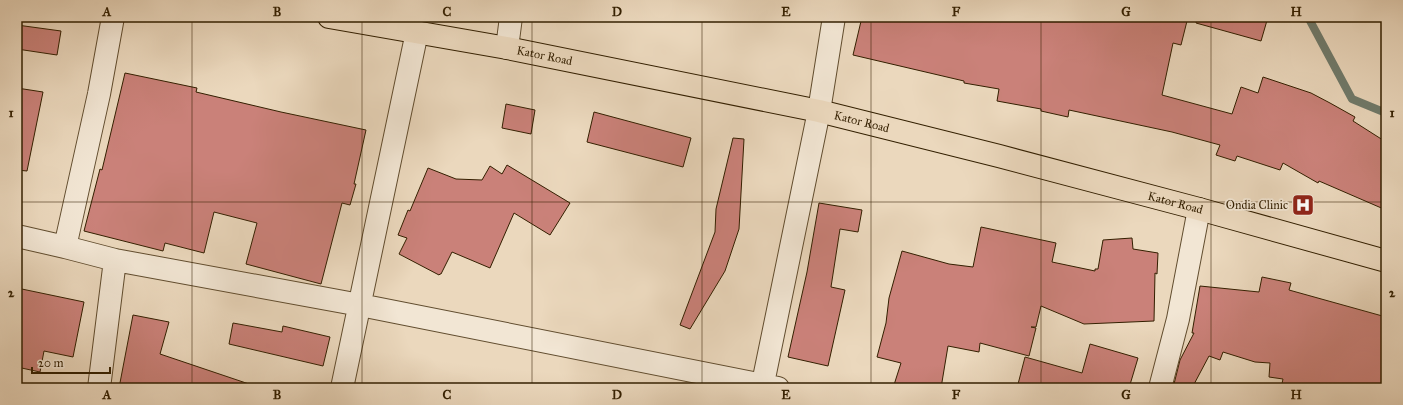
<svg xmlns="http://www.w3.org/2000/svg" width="1403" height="405" font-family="'IM FELL Great Primer',serif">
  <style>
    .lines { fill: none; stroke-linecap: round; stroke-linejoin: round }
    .stream { stroke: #707b6c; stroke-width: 8 }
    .building { fill: #ca8179; stroke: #331f00 }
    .minor-casing { stroke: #614d2f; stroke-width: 24 }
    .major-casing { stroke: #331f00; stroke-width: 24 }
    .minor { stroke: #f2e6d4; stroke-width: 22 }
    .major { stroke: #ebd8bd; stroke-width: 22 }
    .grid { fill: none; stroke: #331f00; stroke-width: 1; stroke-opacity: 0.55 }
    .labels { text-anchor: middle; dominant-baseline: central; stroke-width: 3.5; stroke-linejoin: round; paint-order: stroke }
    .street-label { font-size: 12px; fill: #331f00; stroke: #f2e6d4 }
    .poi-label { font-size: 12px; fill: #331f00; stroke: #f2e6d4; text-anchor: end }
    .neatline { fill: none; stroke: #331f00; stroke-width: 1.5 }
    .grid-label { font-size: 13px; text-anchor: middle; font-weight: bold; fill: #331f00 }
  </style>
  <rect width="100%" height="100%" fill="#ebd8bd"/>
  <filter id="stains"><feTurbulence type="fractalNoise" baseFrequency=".005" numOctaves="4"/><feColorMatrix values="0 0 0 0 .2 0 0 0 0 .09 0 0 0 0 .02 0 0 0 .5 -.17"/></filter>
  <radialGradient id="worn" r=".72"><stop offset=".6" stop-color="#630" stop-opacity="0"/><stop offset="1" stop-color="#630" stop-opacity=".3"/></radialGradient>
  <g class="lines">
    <!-- stream -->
    <path class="stream" d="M1308 17 1352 99 1386 113"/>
  </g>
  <!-- building -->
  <path class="building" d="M862 17H1046L1068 20V17H1188L1181 45 1173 43 1162 95 1232 114 1241 87 1258 93 1263 77 1311 93 1330 103 1355 117 1353 121 1386 142V210L1319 181 1318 183 1283 163 1280 170 1237 156 1235 161 1216 155 1220 145 1172 132 1069 110 1068 117 1041 111V109L997 101 999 89 964 83V81L853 55Z
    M1197 17H1268L1261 41 1196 23Z
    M17 25 61 31 57 55 17 49Z
    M125 73 197 88 196 92 281 112 366 130 354 184H356L350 205 342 203 321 284 246 264 257 223 214 212 204 253 165 243 163 251 84 231 100 169 102 170Z
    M17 88 43 92 27 171 17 170Z
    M506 104 535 110 531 134 502 128Z
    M594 112 691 138 683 167 587 142Z
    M733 138 744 139 739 229 725 271 690 329 680 325 715 232 716 209Z
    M507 165 570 203 550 235 514 213 490 268 452 252 441 274H440L439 275 399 254 407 238 398 235 408 210 410 211 428 168 456 179 482 180 490 166 502 174Z
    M819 203 862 210 858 232 840 229 831 287 845 290 828 366 788 357 807 272Z
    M981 227 1056 243 1052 262 1095 271V269H1098L1103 240 1132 238 1133 249 1158 253 1157 274 1155 273 1154 321 1084 324 1041 306 1036 327H1031L1036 328 1029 356 980 343 979 352 948 346 941 388H893L901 363 877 357 886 323 889 298 902 251 949 264 973 267Z
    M1262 277 1291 283 1289 290 1386 317V388H1281L1283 379 1269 377 1270 363 1255 362 1223 352 1220 360 1209 356 1192 388H1173L1180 360 1194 333H1192L1200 286 1259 292Z
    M17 288 84 302 73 357 44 351 40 372 17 367Z
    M133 315 169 322 160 354 249 384V388H119Z
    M233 323 282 332 283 326 330 337 323 366 229 344Z
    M1090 344 1138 358 1129 388H1017L1025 357 1082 373Z"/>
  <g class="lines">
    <!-- minor casing -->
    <g class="minor-casing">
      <path id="minor" d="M507 48 511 17
        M17 236 65 247 115 260 360 305 778 388
        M65 247 99 94 113 17
        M99 388 115 260
        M342 388 417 32
        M762 388 819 111 834 17
        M1160 388 1178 319 1199 209"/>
    </g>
    <!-- major casing -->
    <g class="major-casing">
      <g id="major">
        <path id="s1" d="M329 17 507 48 819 111 999 156 1199 209 1386 261"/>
      </g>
    </g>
    <!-- minor -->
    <use href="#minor" class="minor"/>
    <!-- major -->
    <use href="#major" class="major"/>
  </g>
  <!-- grid -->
  <path class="grid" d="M192 17V388M362 17V388M532 17V388M702 17V388M871 17V388M1041 17V388M1211 17V388M17 202H1386"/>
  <!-- icons -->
  <defs>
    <g id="hospital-square" transform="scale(1.15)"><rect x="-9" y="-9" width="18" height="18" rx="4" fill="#8f2418" stroke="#f2e6d4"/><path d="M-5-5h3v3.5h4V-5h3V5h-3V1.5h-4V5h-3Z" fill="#fff"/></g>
  </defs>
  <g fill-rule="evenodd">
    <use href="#hospital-square" x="1303" y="205"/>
  </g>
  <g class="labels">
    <!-- street labels -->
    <g class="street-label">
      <text stroke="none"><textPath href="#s1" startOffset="219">Kator Road</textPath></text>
      <text stroke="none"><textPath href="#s1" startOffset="543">Kator Road</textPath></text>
      <text stroke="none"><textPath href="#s1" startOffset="867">Kator Road</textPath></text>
    </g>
    <!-- poi labels -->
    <g class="poi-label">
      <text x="1288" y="205">Ondia Clinic</text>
    </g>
  </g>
  <!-- margin -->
  <rect width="1403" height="405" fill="none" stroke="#ebd8bd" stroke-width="44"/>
  <!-- scale -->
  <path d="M32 367v6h78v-6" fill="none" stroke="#331f00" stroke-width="2"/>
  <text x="38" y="367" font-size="12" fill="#331f00" stroke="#f2e6d4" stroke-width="3" paint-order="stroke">20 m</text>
  <rect x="22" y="22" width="1359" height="361" class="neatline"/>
  <g class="grid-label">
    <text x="107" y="16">A</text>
    <text x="277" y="16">B</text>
    <text x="447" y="16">C</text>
    <text x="617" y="16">D</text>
    <text x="786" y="16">E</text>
    <text x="956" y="16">F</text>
    <text x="1126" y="16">G</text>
    <text x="1296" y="16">H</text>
    <text x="11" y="117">1</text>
    <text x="1392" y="117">1</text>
    <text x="11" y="297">2</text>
    <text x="1392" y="297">2</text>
    <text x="107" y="399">A</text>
    <text x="277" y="399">B</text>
    <text x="447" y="399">C</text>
    <text x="617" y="399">D</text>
    <text x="786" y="399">E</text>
    <text x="956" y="399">F</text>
    <text x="1126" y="399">G</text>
    <text x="1296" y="399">H</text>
  </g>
  <rect width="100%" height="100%" filter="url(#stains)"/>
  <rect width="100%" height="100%" fill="url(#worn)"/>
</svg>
